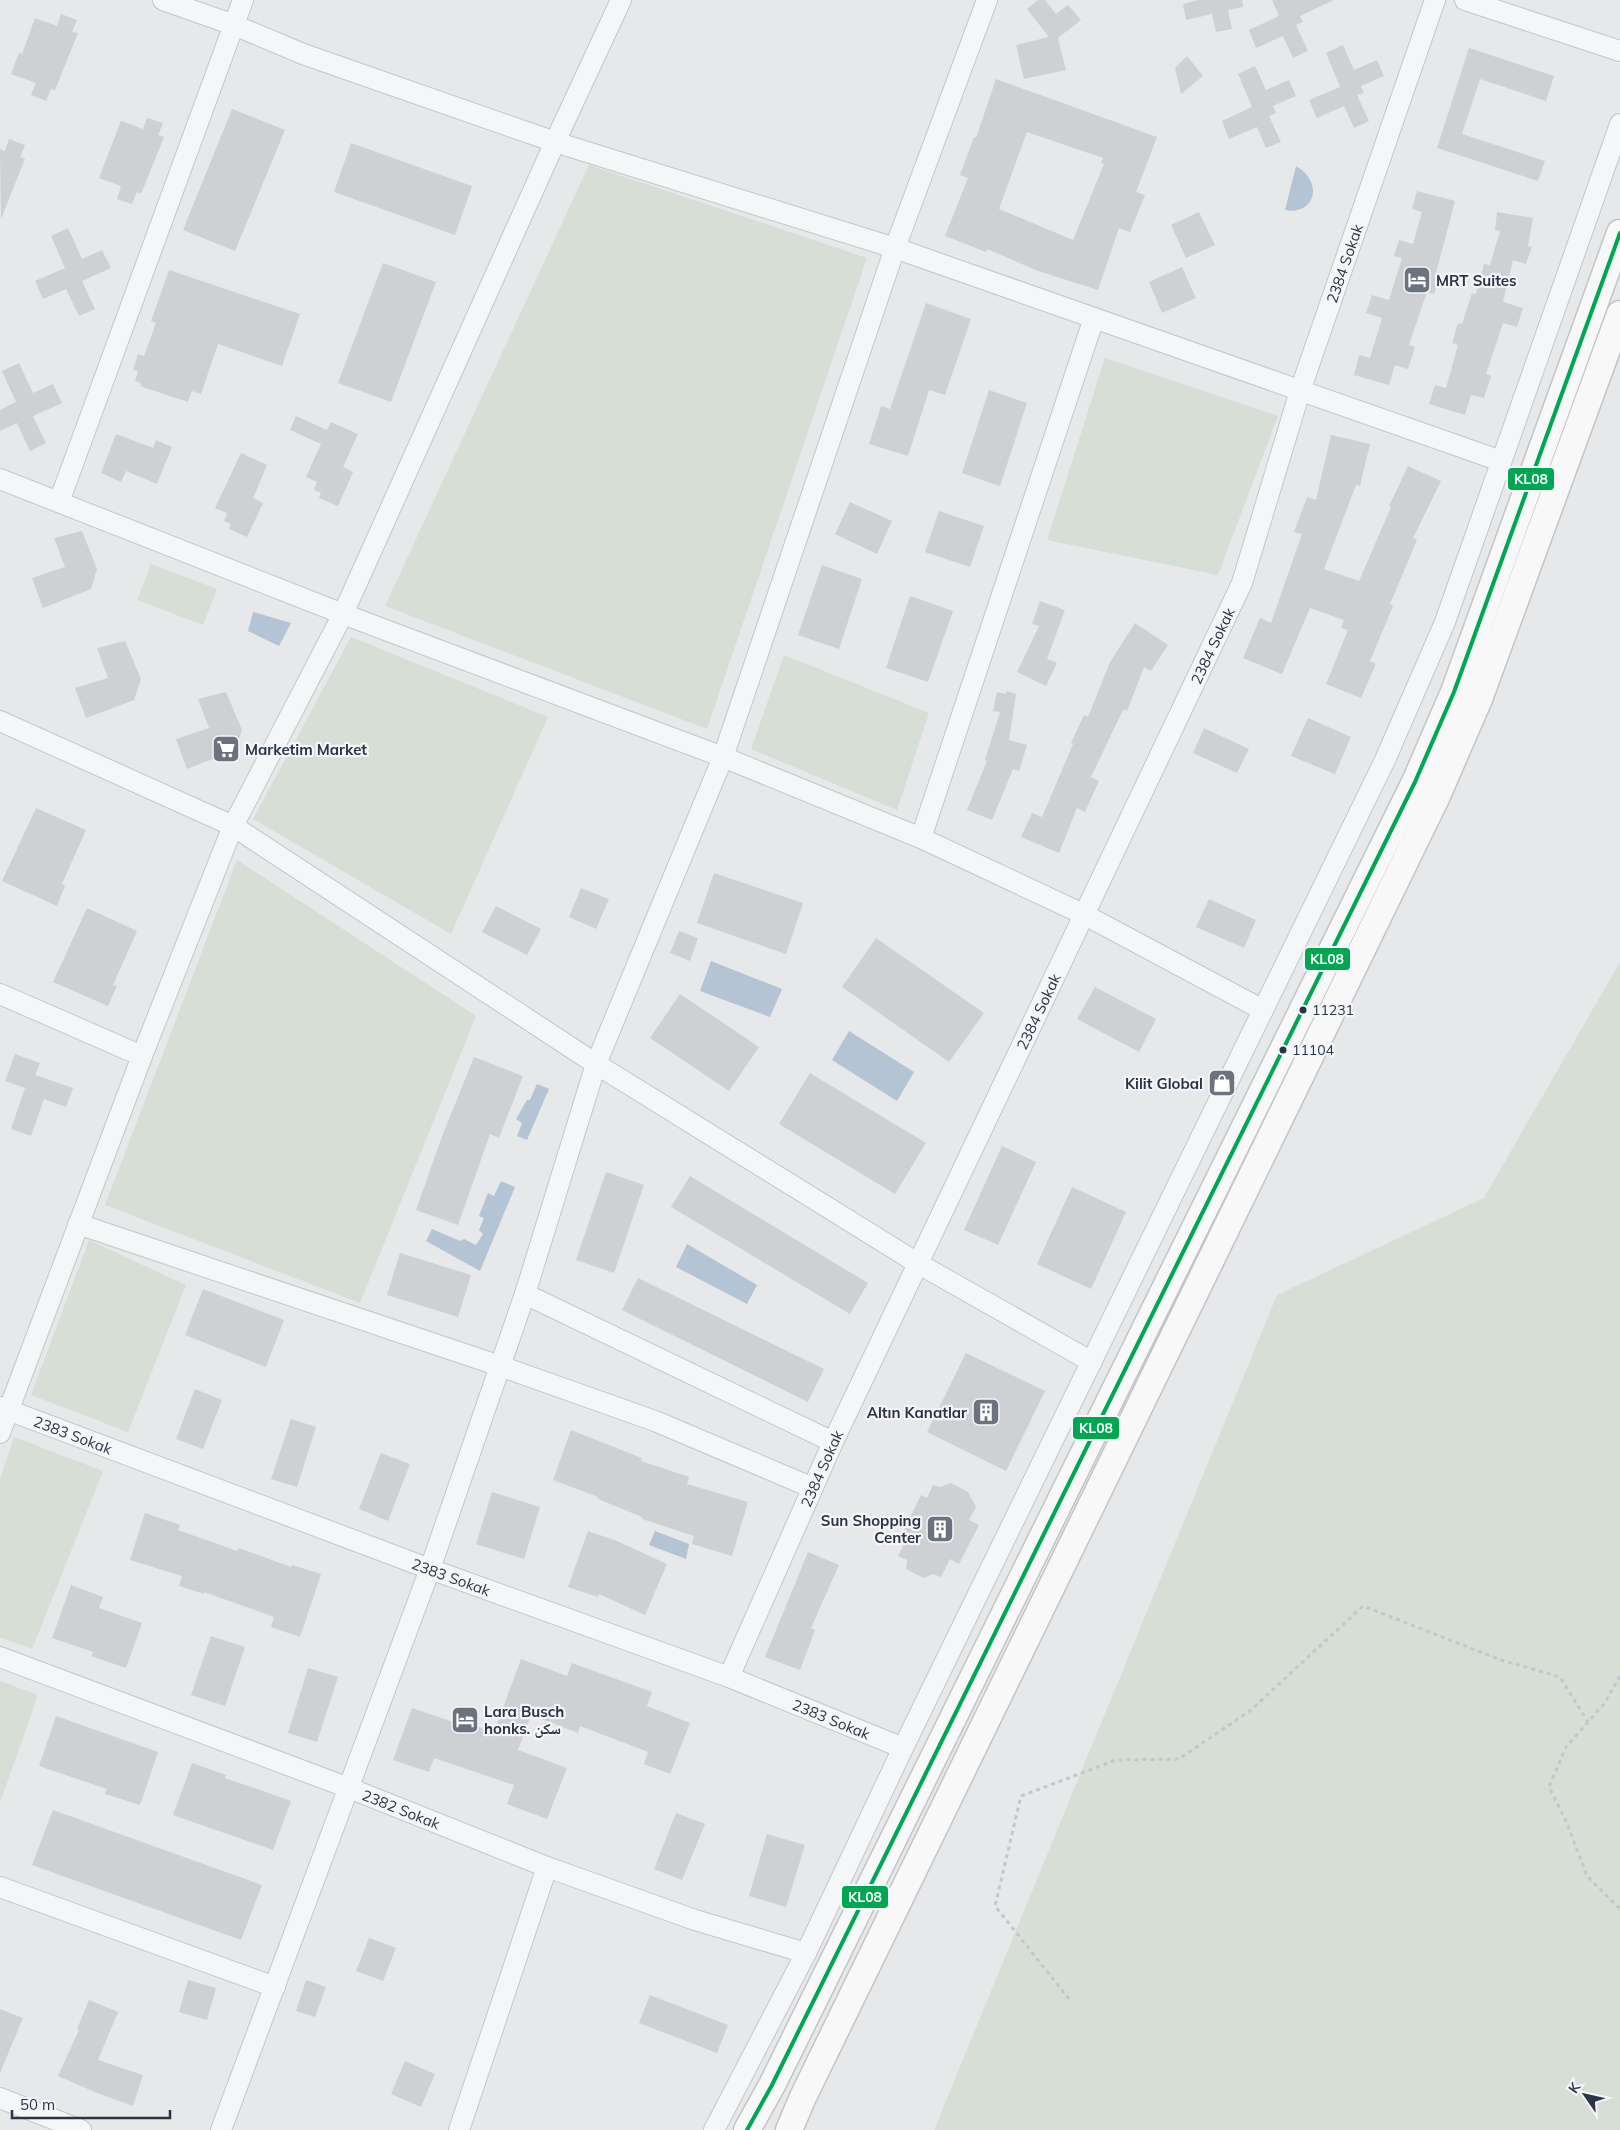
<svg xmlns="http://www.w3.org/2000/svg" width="1620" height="2130" font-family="Mulish,'Noto Naskh Arabic',sans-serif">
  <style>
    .green { fill: #d6ded6 }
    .water { fill: #b4c4d5 }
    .building { fill: #ced0d3; fill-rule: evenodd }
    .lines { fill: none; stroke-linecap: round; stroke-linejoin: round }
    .minor-casing { stroke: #c4c6c8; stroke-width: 22 }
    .major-casing { stroke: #c2c5c8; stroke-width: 29 }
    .path { stroke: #c5c6ca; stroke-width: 3; stroke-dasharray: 4 4; stroke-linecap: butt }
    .minor { stroke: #f5f6f7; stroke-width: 20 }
    .major { stroke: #f8f8f8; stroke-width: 26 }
    .bus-1-casing { stroke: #f4f6f9; stroke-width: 8 }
    .bus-1 { stroke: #00a651; stroke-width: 4 }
    .bus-dot { fill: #2b3445; stroke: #f4f6f9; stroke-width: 2 }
    .labels { text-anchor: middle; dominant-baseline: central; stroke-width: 4.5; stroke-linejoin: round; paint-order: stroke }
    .bus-label { font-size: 14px; fill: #2b3445; stroke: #f4f6f9; text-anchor: start }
    .street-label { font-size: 15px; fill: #2b3445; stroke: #f4f6f9 }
    .poi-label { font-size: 15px; font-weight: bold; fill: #2b3445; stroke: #f4f6f9; text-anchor: start }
    .line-badge { stroke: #f4f6f9; stroke-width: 2 }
    .badge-label { font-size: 14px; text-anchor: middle; font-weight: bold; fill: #fff }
  </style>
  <rect width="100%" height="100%" fill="#e6e8ea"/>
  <!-- green -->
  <path class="green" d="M589 165 867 258 707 729 385 606Z
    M1105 358 1278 416 1218 575 1047 540Z
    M151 564 217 589 203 625 137 600Z
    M351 637 548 717 451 934 253 819Z
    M784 655 929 713 897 810 751 749Z
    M237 860 476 1016 360 1303 105 1205Z
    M1620 962V2130H934L1277 1295 1484 1198Z
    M89 1240 186 1285 128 1432 31 1395Z
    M14 1437 103 1471 32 1649 0 1637V1479Z
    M0 1681 38 1695 0 1803Z"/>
  <!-- water -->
  <path class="water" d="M1296 166C1325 183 1314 216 1285 210Z
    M253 612 291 623 279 646 248 631Z
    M711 961 782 989 770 1017 700 991Z
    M849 1031 914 1072 897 1101 832 1060Z
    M537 1084 549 1089 527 1140 517 1136 522 1123 516 1119 527 1100H530Z
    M501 1181 515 1187 480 1271 426 1241 432 1229 460 1241 464 1239 476 1245 483 1234 479 1230 484 1218 479 1216 488 1193 494 1196Z
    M687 1244 757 1285 747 1304 676 1267Z
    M655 1531 689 1544 686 1559 649 1545Z"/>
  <!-- building -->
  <path class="building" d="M1038 0H1045L1056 14 1068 5 1081 20 1058 38 1066 70 1024 79 1016 45 1049 37 1027 9Z
    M1198 0H1242L1243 7 1228 10 1232 29 1216 32 1212 14 1186 20 1183 4Z
    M1272 0H1334L1300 16 1303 22 1296 25 1308 51 1293 58 1283 36 1256 48 1249 30 1279 16Z
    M61 14 77 20 72 32 78 33 55 90 51 89 46 101 31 95 36 83 11 74 19 53 22 54 35 18 57 26Z
    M1343 45 1354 70 1377 60 1384 76 1361 86 1364 93 1357 95 1369 121 1354 128 1344 106 1317 118 1309 100 1340 87 1326 53Z
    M1469 48 1554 76 1546 101 1480 79 1462 134 1545 161 1538 181 1437 148Z
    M1187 56 1203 76 1181 94 1175 68Z
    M1255 66 1266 90 1289 80 1296 96 1273 106 1276 113 1269 116 1281 142 1266 148 1257 127 1229 139 1222 121 1252 107 1238 74Z
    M996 79 1157 137 1136 192 1145 195 1130 232 1119 228 1098 290 1038 271 987 249 986 252 945 236 968 178 960 175 974 137 976 138ZM1027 132 1103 158 1101 163 1104 164 1073 240 999 209Z
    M232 109 285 130 235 251 183 230Z
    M147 118 163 123 158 135 164 137 141 194 137 192 132 204 117 199 121 186 99 178 121 121 143 129Z
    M9 139 25 145 20 157 25 159 1 219 0 149 5 151Z
    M351 143 472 186 455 235 334 192Z
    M1417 191 1455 201 1435 277 1439 278 1434 294 1427 292 1409 345 1415 347 1408 369 1395 365 1389 385 1354 375 1359 355 1370 358 1382 318 1366 313 1372 295 1389 300 1402 258 1394 256 1399 240 1413 244 1422 212 1412 209Z
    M1199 212 1215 245 1186 258 1171 225Z
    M1497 212 1533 218 1528 246 1532 247 1526 264 1513 260 1503 302 1523 308 1517 327 1503 323 1486 374 1491 376 1484 398 1471 395 1465 415 1429 404 1435 385 1446 388 1458 345 1452 343 1458 323 1462 324 1472 293 1476 294 1484 264 1490 265 1500 231 1495 230Z
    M68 228 82 259 102 250 111 268 82 281 95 309 79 316 66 289 43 299 35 281 65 268 51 236Z
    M383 263 436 282 391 402 338 383Z
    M1182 267 1196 298 1162 313 1149 282Z
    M169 270 300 314 282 366 218 344 201 394 192 391 188 402 140 386 141 383 135 381 138 371 133 370 138 354 144 356 156 323 151 321Z
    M926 303 971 319 945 395 929 390 908 456 869 444 881 406 890 409Z
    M19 363 33 393 53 384 62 403 33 416 46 443 30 451 17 423 0 431V410L16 402 2 371Z
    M989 390 1027 403 1000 486 962 473Z
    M296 416 327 430 331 422 358 434 343 467 353 472 338 506 319 498 321 493 314 490 317 482 306 477 321 444 290 430Z
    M116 434 153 448 156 440 172 447 157 484 126 471 121 482 101 473Z
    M1331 435 1370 444 1360 486 1356 485 1324 569 1359 581 1391 507 1389 506 1408 466 1441 481 1413 538 1417 540 1390 604 1393 606 1370 661 1376 664 1361 698 1326 684 1348 630 1341 628 1344 620 1310 608 1282 674 1243 658 1260 618 1271 623 1302 534 1294 532 1307 497 1316 500Z
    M241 453 267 465 253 498 263 503 247 537 229 529 231 524 224 521 227 513 215 508Z
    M850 502 892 521 877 554 835 534Z
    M939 511 984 526 970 567 925 552Z
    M82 531 97 569 91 589 43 608 32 578 65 567 54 538Z
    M822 565 862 579 839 649 798 635Z
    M910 596 953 611 928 682 886 668Z
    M1040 601 1065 610 1047 659 1057 663 1046 686 1017 672 1039 626 1032 624Z
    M1135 623 1168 645 1151 671 1144 667 1127 711 1123 710 1091 777 1099 781 1085 812 1077 808 1059 853 1021 837 1032 813 1042 817 1073 744 1071 743 1084 715 1088 717 1110 662Z
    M125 641 141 679 134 700 86 718 75 688 108 678 97 648Z
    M1007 691 1016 694 1009 740 1027 745 1019 771 1013 769 992 820 967 810 987 761 985 760 1000 712 993 711 997 692 1006 694Z
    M226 692 242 730 235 750 187 769 176 739 209 728 198 699Z
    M1308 718 1351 737 1335 774 1291 756Z
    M1204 728 1249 749 1237 773 1193 753Z
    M36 808 86 830 62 884 65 886 57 906 2 881Z
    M714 873 803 903 786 954 697 923Z
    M581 888 609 899 596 929 569 917Z
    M1209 899 1256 920 1244 948 1196 927Z
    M496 906 541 929 527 955 482 932Z
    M87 908 137 931 113 985 117 986 108 1006 53 982Z
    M679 931 698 938 690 961 670 953Z
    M876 938 984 1013 949 1062 842 987Z
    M1095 987 1156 1019 1139 1052 1077 1019Z
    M680 994 759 1047 729 1091 650 1038Z
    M15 1054 40 1063 35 1075 73 1088 66 1107 44 1099 31 1136 11 1129 25 1088 5 1081Z
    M474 1057 523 1076 499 1138 490 1134 458 1225 416 1210 441 1139Z
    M810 1073 926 1143 895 1194 779 1124Z
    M1002 1146 1036 1162 998 1245 964 1230Z
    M606 1172 644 1185 614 1273 576 1260Z
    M690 1176 868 1283 850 1314 671 1207Z
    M1072 1187 1126 1212 1091 1289 1037 1264Z
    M400 1253 471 1275 458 1317 387 1295Z
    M638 1278 824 1369 808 1402 622 1310Z
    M203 1289 284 1320 266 1367 185 1335Z
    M966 1353 1045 1391 1006 1471 927 1432Z
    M195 1389 222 1400 203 1449 176 1439Z
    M291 1419 316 1427 297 1487 271 1479Z
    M571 1430 642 1458 641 1461 689 1477 687 1484 748 1502 732 1556 692 1544 694 1536 642 1519V1517L598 1499V1497L553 1480Z
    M381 1453 410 1464 388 1521 359 1509Z
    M951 1483 968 1492 976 1507 969 1520 979 1525 959 1564 950 1559 941 1577 933 1574 924 1578 906 1569 907 1560 898 1556 908 1537 902 1534 921 1495 927 1498 933 1485 940 1487Z
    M492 1492 540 1507 524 1559 476 1544Z
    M145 1513 180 1525 178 1530 237 1551 239 1548 291 1567 292 1565 321 1574 300 1637 271 1627 274 1617 204 1592V1594L179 1586 182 1576 130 1560Z
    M588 1531 617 1541 667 1564 645 1615 599 1594 598 1597 568 1587Z
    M808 1552 839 1565 811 1628 815 1630 800 1670 765 1657Z
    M71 1585 103 1597 99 1608 142 1623 126 1668 91 1656 93 1652 52 1638Z
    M211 1636 245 1647 225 1706 191 1695Z
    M521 1659 567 1676 572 1663 652 1692 647 1706 690 1723 670 1774 644 1764 648 1752 580 1726 578 1733 531 1715 518 1750 567 1768 547 1819 507 1804 514 1785 434 1758 429 1772 393 1760 412 1708 459 1724 460 1721 494 1732Z
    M308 1668 338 1677 317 1742 288 1733Z
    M56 1716 158 1752 140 1805 105 1794 107 1789 39 1766Z
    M192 1763 226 1775 225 1778 291 1801 273 1850 173 1815Z
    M53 1810 262 1885 241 1940 32 1865Z
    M676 1813 705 1824 682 1880 654 1869Z
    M767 1834 805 1845 786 1907 749 1896Z
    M369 1938 396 1948 383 1981 356 1971Z
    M188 1980 216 1988 207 2020 179 2012Z
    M306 1980 326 1987 315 2017 296 2011Z
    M650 1995 728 2025 717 2053 639 2023Z
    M89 2000 118 2012 98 2060 143 2075 133 2106 97 2093 58 2076 79 2030 77 2029Z
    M0 2009 23 2018 0 2073Z
    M405 2061 435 2074 421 2107 391 2094Z"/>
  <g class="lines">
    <!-- minor casing -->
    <g class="minor-casing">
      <g id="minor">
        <path d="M163 0 234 25 303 54 555 142 895 248 1501 461"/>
        <path d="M1465 0 1620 51"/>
        <path d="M0 479 343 614 723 757 921 838 1085 915 1263 1010"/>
        <path d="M59 502 243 0"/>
        <path d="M0 721 233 826 596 1064 919 1264 1092 1362"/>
        <path d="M921 838 1094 318"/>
        <path d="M0 994 142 1056"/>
        <path d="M78 1224 500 1366 655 1421 813 1488"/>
        <path d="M525 1294 833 1442"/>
        <path id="s1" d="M0 1407 430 1569 729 1677 903 1748"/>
        <path d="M0 1433 142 1056 233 826 343 614 555 142 621 0"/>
        <path id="s2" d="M0 1657 349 1788 547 1867 695 1920 806 1953"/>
        <path id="s3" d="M729 1677 833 1442 1242 583 1300 391 1435 0"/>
        <path d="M0 1887 275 1987"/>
        <path d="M0 2098 81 2130"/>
        <path d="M221 2130 430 1569 525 1294 596 1064 723 757 895 248 987 0"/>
        <path d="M459 2130 547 1867"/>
        <path d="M714 2130 806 1953 903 1748 1385 760 1445 622 1620 124"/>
      </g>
    </g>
    <!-- major casing -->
    <g class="major-casing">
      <path id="major" d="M747 2130 772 2085 1415 782 1454 692 1620 233
        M789 2130 803 2097 1436 798 1479 699 1620 314"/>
    </g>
    <!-- path -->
    <path class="path" d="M1620 1676 1604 1704 1566 1747 1549 1787 1567 1823 1587 1876 1620 1909
      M1069 1999 995 1906 1021 1796 1116 1760 1179 1759 1251 1710 1363 1606 1501 1660 1560 1677 1588 1722"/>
    <!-- minor -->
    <use href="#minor" class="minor"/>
    <!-- major -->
    <use href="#major" class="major"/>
    <!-- bus-1 casing -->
    <g class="bus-1-casing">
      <path id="bus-1" d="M747 2130 772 2085 1415 782 1454 692 1620 233"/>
    </g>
    <!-- bus-1 -->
    <use href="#bus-1" class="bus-1"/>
  </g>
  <!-- icons -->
  <defs>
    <g id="hotel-square" transform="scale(1.4375)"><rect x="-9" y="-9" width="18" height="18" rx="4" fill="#6c737f" stroke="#f4f6f9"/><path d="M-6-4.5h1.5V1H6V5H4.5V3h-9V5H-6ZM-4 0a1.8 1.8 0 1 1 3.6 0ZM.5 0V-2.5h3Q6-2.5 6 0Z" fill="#fff"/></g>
    <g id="supermarket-square" transform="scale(1.4375)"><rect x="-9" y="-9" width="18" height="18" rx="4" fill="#6c737f" stroke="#f4f6f9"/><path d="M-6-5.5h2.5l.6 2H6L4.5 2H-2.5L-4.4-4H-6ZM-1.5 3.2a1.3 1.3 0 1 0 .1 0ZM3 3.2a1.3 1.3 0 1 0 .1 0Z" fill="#fff"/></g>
    <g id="shop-square" transform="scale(1.4375)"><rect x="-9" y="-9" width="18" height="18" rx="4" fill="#6c737f" stroke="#f4f6f9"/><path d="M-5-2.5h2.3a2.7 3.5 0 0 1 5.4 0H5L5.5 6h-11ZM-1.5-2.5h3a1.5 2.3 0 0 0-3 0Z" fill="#fff"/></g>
    <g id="building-square" transform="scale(1.4375)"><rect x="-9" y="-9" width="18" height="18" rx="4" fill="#6c737f" stroke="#f4f6f9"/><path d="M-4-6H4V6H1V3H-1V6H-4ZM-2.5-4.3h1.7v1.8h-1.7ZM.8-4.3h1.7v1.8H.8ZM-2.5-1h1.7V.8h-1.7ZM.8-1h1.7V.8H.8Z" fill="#fff"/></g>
  </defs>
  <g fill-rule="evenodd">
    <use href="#hotel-square" x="1417" y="280"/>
    <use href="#supermarket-square" x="226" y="749"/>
    <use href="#shop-square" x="1222" y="1083"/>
    <use href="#building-square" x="986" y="1412"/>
    <use href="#building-square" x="940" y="1529"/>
    <use href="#hotel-square" x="465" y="1720"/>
  </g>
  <!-- markers -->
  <g class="bus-dot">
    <circle cx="1303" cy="1010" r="4.5"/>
    <circle cx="1283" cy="1050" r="4.5"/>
  </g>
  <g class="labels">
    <!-- bus labels -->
    <g class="bus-label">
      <text x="1312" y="1010">11231</text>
      <text x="1292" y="1050">11104</text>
    </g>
    <!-- street labels -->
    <g class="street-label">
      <text stroke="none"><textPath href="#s3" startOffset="1544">2384 Sokak</textPath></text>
      <text stroke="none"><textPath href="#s3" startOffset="1139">2384 Sokak</textPath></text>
      <text stroke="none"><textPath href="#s3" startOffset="734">2384 Sokak</textPath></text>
      <text stroke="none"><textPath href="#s1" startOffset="78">2383 Sokak</textPath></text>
      <text stroke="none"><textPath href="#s3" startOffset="228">2384 Sokak</textPath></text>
      <text stroke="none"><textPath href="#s1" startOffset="482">2383 Sokak</textPath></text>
      <text stroke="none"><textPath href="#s1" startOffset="888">2383 Sokak</textPath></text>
      <text stroke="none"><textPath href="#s2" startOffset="429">2382 Sokak</textPath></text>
    </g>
    <!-- poi labels -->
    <g class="poi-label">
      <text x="1436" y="280">MRT Suites</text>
      <text x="245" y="749">Marketim Market</text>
      <text x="1203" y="1083" text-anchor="end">Kilit Global</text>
      <text x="967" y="1412" text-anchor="end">Altın Kanatlar</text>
      <text x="921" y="1520" text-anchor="end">Sun Shopping<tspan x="921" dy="17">Center</tspan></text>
      <text x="484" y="1711">Lara Busch<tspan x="484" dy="17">honks. سكن</tspan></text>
    </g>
  </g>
  <g class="line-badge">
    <rect x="1507" y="467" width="48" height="24" rx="5" fill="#00a651"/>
    <rect x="1304" y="947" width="47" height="24" rx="5" fill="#00a651"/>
    <rect x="1072" y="1416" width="48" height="24" rx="5" fill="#00a651"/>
    <rect x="841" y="1885" width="48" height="24" rx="5" fill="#00a651"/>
  </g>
  <g class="badge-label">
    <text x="1531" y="484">KL08</text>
    <text x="1327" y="964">KL08</text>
    <text x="1096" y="1433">KL08</text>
    <text x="865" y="1902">KL08</text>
  </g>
  <!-- north arrow -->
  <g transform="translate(1585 2095) rotate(304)" stroke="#f4f6f9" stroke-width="4" paint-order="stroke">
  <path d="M0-4L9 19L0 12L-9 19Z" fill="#2b3445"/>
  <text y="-8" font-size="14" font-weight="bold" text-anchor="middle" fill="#2b3445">K</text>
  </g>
  <!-- scale -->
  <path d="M12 2110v8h158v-8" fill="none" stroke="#2b3445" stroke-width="2.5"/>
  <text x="20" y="2110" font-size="15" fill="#2b3445" stroke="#f4f6f9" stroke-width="4" paint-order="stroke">50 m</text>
</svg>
